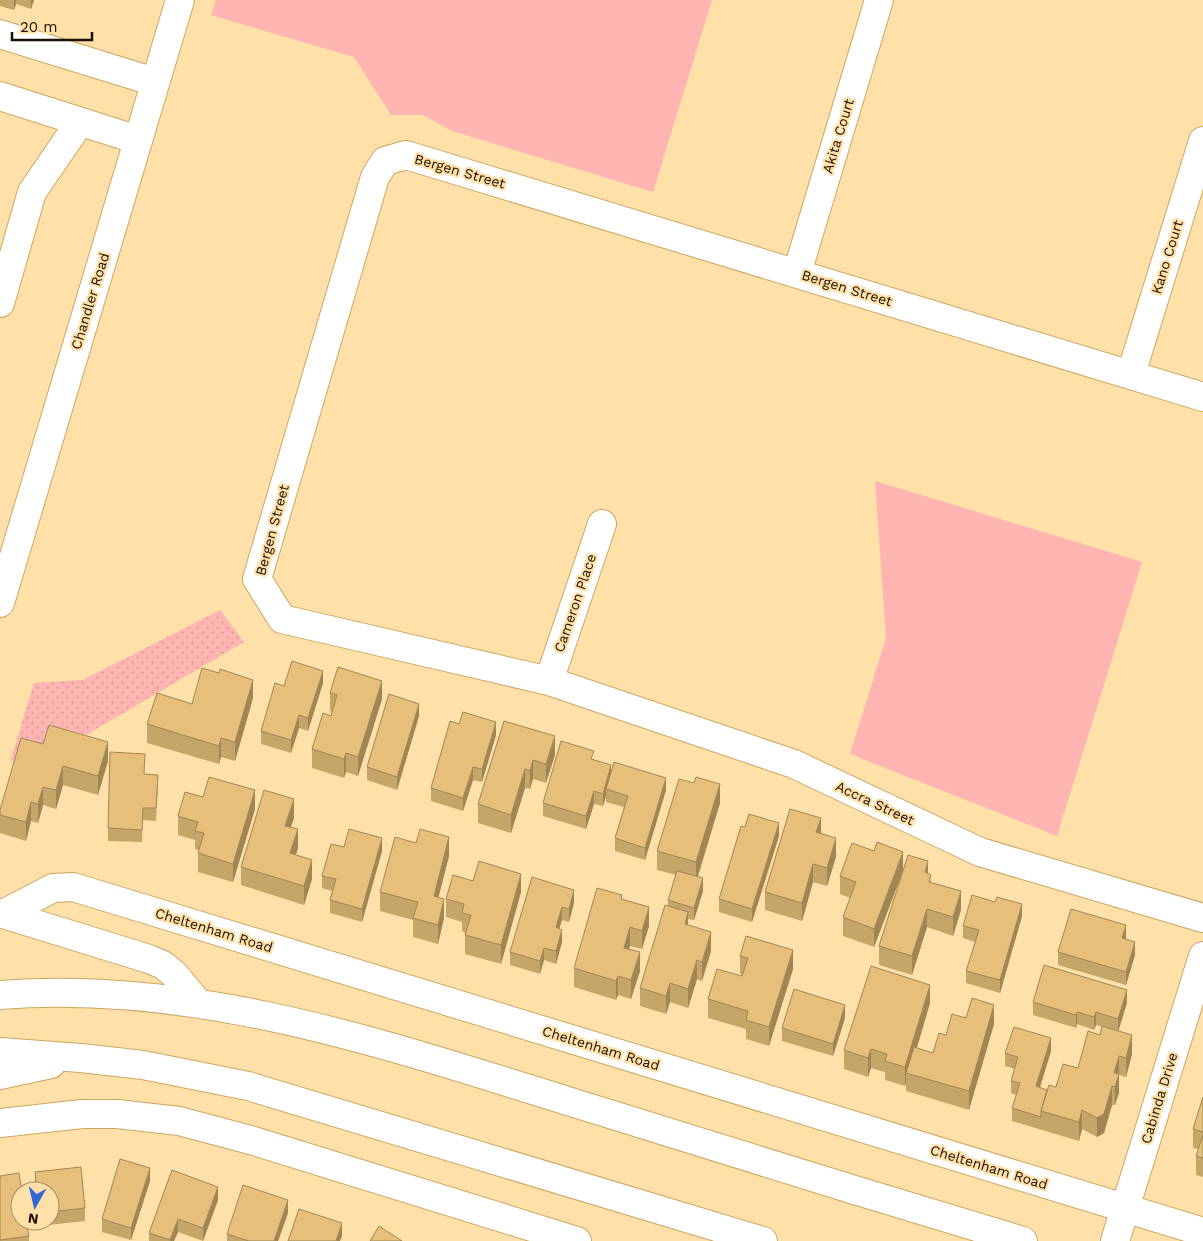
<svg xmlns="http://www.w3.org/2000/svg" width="1203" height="1241" font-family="'Work Sans',sans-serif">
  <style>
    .grass { fill: url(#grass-dots) }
    .park { fill: #feb5b1 }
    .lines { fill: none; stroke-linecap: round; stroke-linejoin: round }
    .minor-casing { stroke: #cba660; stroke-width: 30 }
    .major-casing { stroke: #cba660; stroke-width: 30 }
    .minor { stroke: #fff; stroke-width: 28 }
    .major { stroke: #fff; stroke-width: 28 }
    .wall { fill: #c6a569 }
    .shaded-wall { fill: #a18655 }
    .building { fill: #e6c07a; stroke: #a18655 }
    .labels { text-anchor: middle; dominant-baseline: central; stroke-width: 4.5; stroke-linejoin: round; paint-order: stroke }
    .street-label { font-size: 14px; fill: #1b1000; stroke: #ffe0a8 }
  </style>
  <defs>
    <pattern id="grass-dots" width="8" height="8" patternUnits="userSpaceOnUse" patternTransform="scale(1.25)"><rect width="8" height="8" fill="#feb5b1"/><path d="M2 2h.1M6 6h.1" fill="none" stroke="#d99b96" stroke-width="1.8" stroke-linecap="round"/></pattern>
  </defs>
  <rect width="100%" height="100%" fill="#ffe0a8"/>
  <!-- grass -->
  <path class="grass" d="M220 610 244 642 86 735 69 730 10 762 34 683 83 680Z"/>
  <!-- park -->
  <path class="park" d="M216 0H712L653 192 452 131 423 115H391L354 57 211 15Z
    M875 481 1142 562 1057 836 850 754 886 638Z"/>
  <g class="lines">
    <!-- minor casing -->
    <g class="minor-casing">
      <path id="minor" d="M0 34 155 82
        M0 96 138 140
        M797 273 879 0
        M0 303 32 192 80 122
        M1131 374 1203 141
        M1203 397 406 155 385 161 375 177 257 579 282 619 549 681 794 764 980 852 1203 918
        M549 681 602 524
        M3 914 53 888 73 887 1203 1232
        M0 1123 82 1114H117L179 1121 254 1141 577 1241
        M1115 1241 1203 956"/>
    </g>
    <!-- major casing -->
    <g class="major-casing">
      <path id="major" d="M0 603 180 0
        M0 913 149 959 163 965 174 974 199 1004
        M0 995C199 980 384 1044 571 1102 721 1149 872 1196 1023 1241
        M0 1052 81 1058 143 1065 248 1086 763 1241
        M0 1075 51 1064"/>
    </g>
    <!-- minor -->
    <use href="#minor" class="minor"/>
    <!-- major -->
    <use href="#major" class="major"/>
  </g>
  <!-- wall -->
  <path class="wall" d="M0 0H34L31 9 16 4 14 10 0 6Z
    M323 683 308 731 299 728 291 753 261 744V731L284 686Z
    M330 693 382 699 358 776 346 772 344 778 312 768V749L331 716 332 712 330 711Z
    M253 698 235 761 221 757 219 764 147 743V724L192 704Z
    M419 716 397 790 367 780V767Z
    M504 721 555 755 546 783 533 779 530 789 525 788 511 833 478 823V804Z
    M496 735 482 782 473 780 463 811 431 801V788Z
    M43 744 108 761 98 795 63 785 56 809 43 805 38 823 31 821 26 841 0 833V810Z
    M594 760 611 772 666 790 645 860 615 851V838L624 807 606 802V796L603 806 594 804 586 829 543 816V803Z
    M144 774 158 787 156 821 143 820 142 842 108 841V828Z
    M203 797 255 809 233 882 198 872V850L195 849V840L178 835V816Z
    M720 803 698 877 703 891 694 920 688 919V925L711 951 702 981 697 979 688 1008 670 1002 666 1014 640 1006V988L668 906V900L676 875 657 870V851Z
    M294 818 291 827 298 848 296 855 312 879 304 905 241 885V867Z
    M745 827 779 836 752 922 719 912V899Z
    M821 833 836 857 827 886 813 882 802 921 765 910V892Z
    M382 851 362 922 330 913V900L332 891 322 888V876Z
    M449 856 438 897 444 918 438 944 413 937V920L380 911V892Z
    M903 871 928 874 931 882 961 910 953 936 927 927 912 975 879 965V946L903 871 874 947 843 936V917L850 898 840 894V876Z
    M473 881 521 892 501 964 465 954V935L466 933 462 931V922L446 917V899Z
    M574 890V903L569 922 562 920 559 928 562 942 556 964 544 960 540 974 510 965V952Z
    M622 899 649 926 642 949 630 946 629 949 640 971 631 999 618 995 616 1000 574 987V968Z
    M1022 916 1000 993 966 983V971L975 942 963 938V926Z
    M1126 938 1125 939 1135 955 1126 985 1058 965V952Z
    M740 956 793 969 769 1046 746 1039V1029L708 1018V999L742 976V975L740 974Z
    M1033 1002 1127 1003 1118 1031 1132 1054 1126 1077 1119 1075V1093L1115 1105H1112L1104 1133 1097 1137 1082 1129 1079 1141 1012 1121V1108L1016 1095 1011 1093V1081L1015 1069 1005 1066V1053L1051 1051 1040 1088 1047 1090 1056 1087 1078 1068 1100 1035 1102 1027 1096 1025 1094 1030 1077 1024 1076 1028 1033 1015Z
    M930 1003 917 1048 933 1053 946 1035 966 1018 994 1024 969 1110 906 1091V1083L905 1086 885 1080V1072L871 1068 868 1077 844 1069V1050Z
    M845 1018 833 1056 782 1041V1028Z
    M1203 1097V1177L1196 1175V1156L1198 1149 1193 1148V1129Z
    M35 1172 85 1208V1221L39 1226V1221H50V1191H35Z
    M0 1176 29 1236V1241H0Z
    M150 1181 131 1240 102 1232V1219Z
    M218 1200 203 1241 178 1232 174 1241H149V1233Z
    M288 1213 278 1241H227V1234Z"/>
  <!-- shaded-wall -->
  <path class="shaded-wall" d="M14 0H16V4L14 10Z
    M31 0H34L31 9Z
    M323 671V683L308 731V718Z
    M253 680V698L235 761V742Z
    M382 681V699L358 776V757Z
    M419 704V716L397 790V777Z
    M299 715V728L291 753V740Z
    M496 722V735L482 782V769Z
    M555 736V755L546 783V764Z
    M221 738V757L219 764V746Z
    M108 742V761L98 795V776Z
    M346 753V772L344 778V759Z
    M533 760V779L530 789V771Z
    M611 765V778L606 789V796L603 806V794Z
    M63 766V785L56 809V790Z
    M473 767V780L463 811V798Z
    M525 769V788L511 833V815Z
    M666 778V790L645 860V848Z
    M720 784V803L696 881V862Z
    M43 787V805L38 823V804Z
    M255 790V809L233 882V864Z
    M594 791V804L586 829V816Z
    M294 799V818L285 844V826Z
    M31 802V821L26 841V822Z
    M821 818V836L816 832Z
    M779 823V836L752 922V909Z
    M298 829V848L290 872V853Z
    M449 837V856L434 915V896Z
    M382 838V851L362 922V909Z
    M836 838V857L827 886V868Z
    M903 852V871L874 947V929Z
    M312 860V879L304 905V886Z
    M928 861V880L925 872Z
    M813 864V882L802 921V903Z
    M521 874V892L501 964V945Z
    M703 878V891L694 920V908Z
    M574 890V903L569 922V909Z
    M961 891V910L953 936V917Z
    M444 899V918L438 944V925Z
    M1022 904V916L1000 993V980Z
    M562 907V920L556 940V927Z
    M649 907V926L642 949V931Z
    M927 909V927L912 975V956Z
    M688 912V931L685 924Z
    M1126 925V938L1122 951V938Z
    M630 927V946L624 966V948Z
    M562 930V942L556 964V951Z
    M711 932V951L702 981V962Z
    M1135 942V955L1126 985V972Z
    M544 948V960L540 974V961Z
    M793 950V969L769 1046V1027Z
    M640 952V971L631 999V980Z
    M697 960V979L688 1008V989Z
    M618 976V995L616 1000V981Z
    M670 983V1002L666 1014V996Z
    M930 985V1003L909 1073H906V1083L905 1086V1067Z
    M1127 990V1003L1118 1032V1019Z
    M845 1005V1018L833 1056V1044Z
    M994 1005V1024L969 1110V1091Z
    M1077 1012V1024L1076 1028V1015Z
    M1096 1012V1025L1094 1030V1017Z
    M1132 1035V1054L1126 1077V1058Z
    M1051 1038V1051L1036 1099V1086Z
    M871 1049V1068L868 1077V1058Z
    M1119 1056V1093L1115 1105 1114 1073Z
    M1112 1086V1105L1104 1133 1097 1137V1118Z
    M1082 1110V1129L1079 1141V1122Z
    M150 1168V1181L131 1240V1228Z
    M218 1187V1200L203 1241V1228Z
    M288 1200V1213L278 1241H274Z
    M178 1219V1232L174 1241H170Z
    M342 1223V1236L340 1241H336Z"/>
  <!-- building -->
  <path class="building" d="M292 661 323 671 308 718 299 715 291 740 261 731 275 683 284 686Z
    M338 667 382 681 358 757 346 753 344 759 312 749 323 713 331 716 337 695 330 693Z
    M202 668 219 673 220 669 253 680 235 742 221 738 219 746 147 724 157 693 192 704Z
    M389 694 419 704 397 777 367 767Z
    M463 712 496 722 482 769 473 767 463 798 431 788 450 721 459 724Z
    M504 721 555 736 546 764 533 760 530 771 525 769 511 815 478 804Z
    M49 725 108 742 98 776 63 766 56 790 43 787 38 804 31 802 26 822 0 815V810L21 738 43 744Z
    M561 741 594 751 591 759 611 765 603 794 594 791 586 816 543 803Z
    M110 752 145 754 144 774 158 775 156 808H143L142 830 108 828Z
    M614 762 666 778 645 848 615 838 628 796 606 789Z
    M209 777 255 790 233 864 198 853 204 833 195 831 198 822 178 816 185 792 203 797Z
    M696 777 720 784 696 862 657 851 679 779 694 783Z
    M264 790 294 799 285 826 298 829 290 853 312 860 304 886 241 867Z
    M790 809 821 818 816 832 836 838 827 868 813 864 802 903 765 892Z
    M749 814 779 823 752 909 719 899 741 826 745 827Z
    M349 829 382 838 362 909 330 900 336 879 322 876 331 844 344 847Z
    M420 829 449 837 434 896 444 899 438 925 413 918 418 902 380 892 395 837 416 843Z
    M877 842 903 852 874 929 843 917 856 882 840 876 852 843 874 851Z
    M908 855 928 861 925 872 931 875 929 882 961 891 953 917 927 909 912 956 879 946Z
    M479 861 521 874 501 945 465 935 471 915 462 913 464 904 446 899 453 875 473 881Z
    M677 871 703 878 694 908 668 900Z
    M532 877 574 890 569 909 562 907 556 927 562 930 556 951 544 948 540 961 510 952Z
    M597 888 622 895 621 899 649 907 642 931 630 927 624 948 640 952 631 980 618 976 616 981 574 968Z
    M972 895 995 902 997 897 1022 904 1000 980 966 971 979 930 963 926Z
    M665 905 688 912 685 924 711 932 702 962 697 960 688 989 670 983 666 996 640 988Z
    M1071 909 1126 925 1122 938 1135 942 1126 972 1058 952Z
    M746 936 793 950 769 1027 746 1020 748 1011 708 999 717 969 742 976 748 958 740 956Z
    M1044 965 1127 990 1118 1019 1096 1012 1094 1017 1077 1012 1076 1015 1033 1002Z
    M871 966 930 985 905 1067 885 1061 887 1054 871 1049 868 1058 844 1050Z
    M794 989 845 1005 833 1044 782 1028Z
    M972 998 994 1005 969 1091 906 1073 914 1047 933 1053 939 1033 946 1035 952 1014 966 1018Z
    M1102 1026 1132 1035 1126 1058 1119 1056 1114 1073 1119 1074 1115 1087 1112 1086 1104 1114 1097 1118 1082 1110 1079 1122 1041 1111 1049 1085 1056 1087 1063 1064 1078 1068 1088 1031 1100 1035Z
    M1014 1027 1051 1038 1036 1086 1047 1090 1041 1111V1117L1012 1108 1020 1083 1011 1081 1018 1057 1005 1053Z
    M1203 1097V1132L1193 1129Z
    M1203 1135V1158L1196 1156Z
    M120 1159 150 1168 131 1228 102 1219Z
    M81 1167 85 1208 50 1212V1191H37L35 1172Z
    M172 1170 218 1187 203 1228 178 1219 170 1240 149 1233Z
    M19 1173 22 1191H20V1221H26L29 1236 0 1240V1176Z
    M243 1185 288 1200 274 1241H249L227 1234Z
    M299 1209 342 1223 336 1241H288Z
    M379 1226 402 1241H370Z"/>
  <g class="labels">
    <!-- street labels -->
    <g class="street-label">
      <text transform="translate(838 136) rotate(-73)">Akita Court</text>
      <text transform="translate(460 171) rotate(16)">Bergen Street</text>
      <text transform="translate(1167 257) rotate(-73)">Kano Court</text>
      <text transform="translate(847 288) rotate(17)">Bergen Street</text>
      <text transform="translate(90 301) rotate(-73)">Chandler Road</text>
      <text transform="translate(272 530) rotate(-75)">Bergen Street</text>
      <text transform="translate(575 603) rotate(-71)">Cameron Place</text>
      <text transform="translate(875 803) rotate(25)">Accra Street</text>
      <text transform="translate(214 930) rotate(17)">Cheltenham Road</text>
      <text transform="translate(601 1048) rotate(17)">Cheltenham Road</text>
      <text transform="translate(1159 1098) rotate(-73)">Cabinda Drive</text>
      <text transform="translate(989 1167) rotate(17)">Cheltenham Road</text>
    </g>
  </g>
  <!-- north arrow -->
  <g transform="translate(35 1206) rotate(188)"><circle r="24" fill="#ffe0a8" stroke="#a48d65"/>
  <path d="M0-4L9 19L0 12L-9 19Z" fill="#3068d6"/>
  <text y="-8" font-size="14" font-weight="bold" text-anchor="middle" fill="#1b1000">N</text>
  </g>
  <!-- scale -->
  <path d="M12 32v8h80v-8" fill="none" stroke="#1b1000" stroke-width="2.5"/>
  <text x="20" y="32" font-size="15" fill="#1b1000" stroke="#ffe0a8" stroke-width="4" paint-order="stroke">20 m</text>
</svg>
